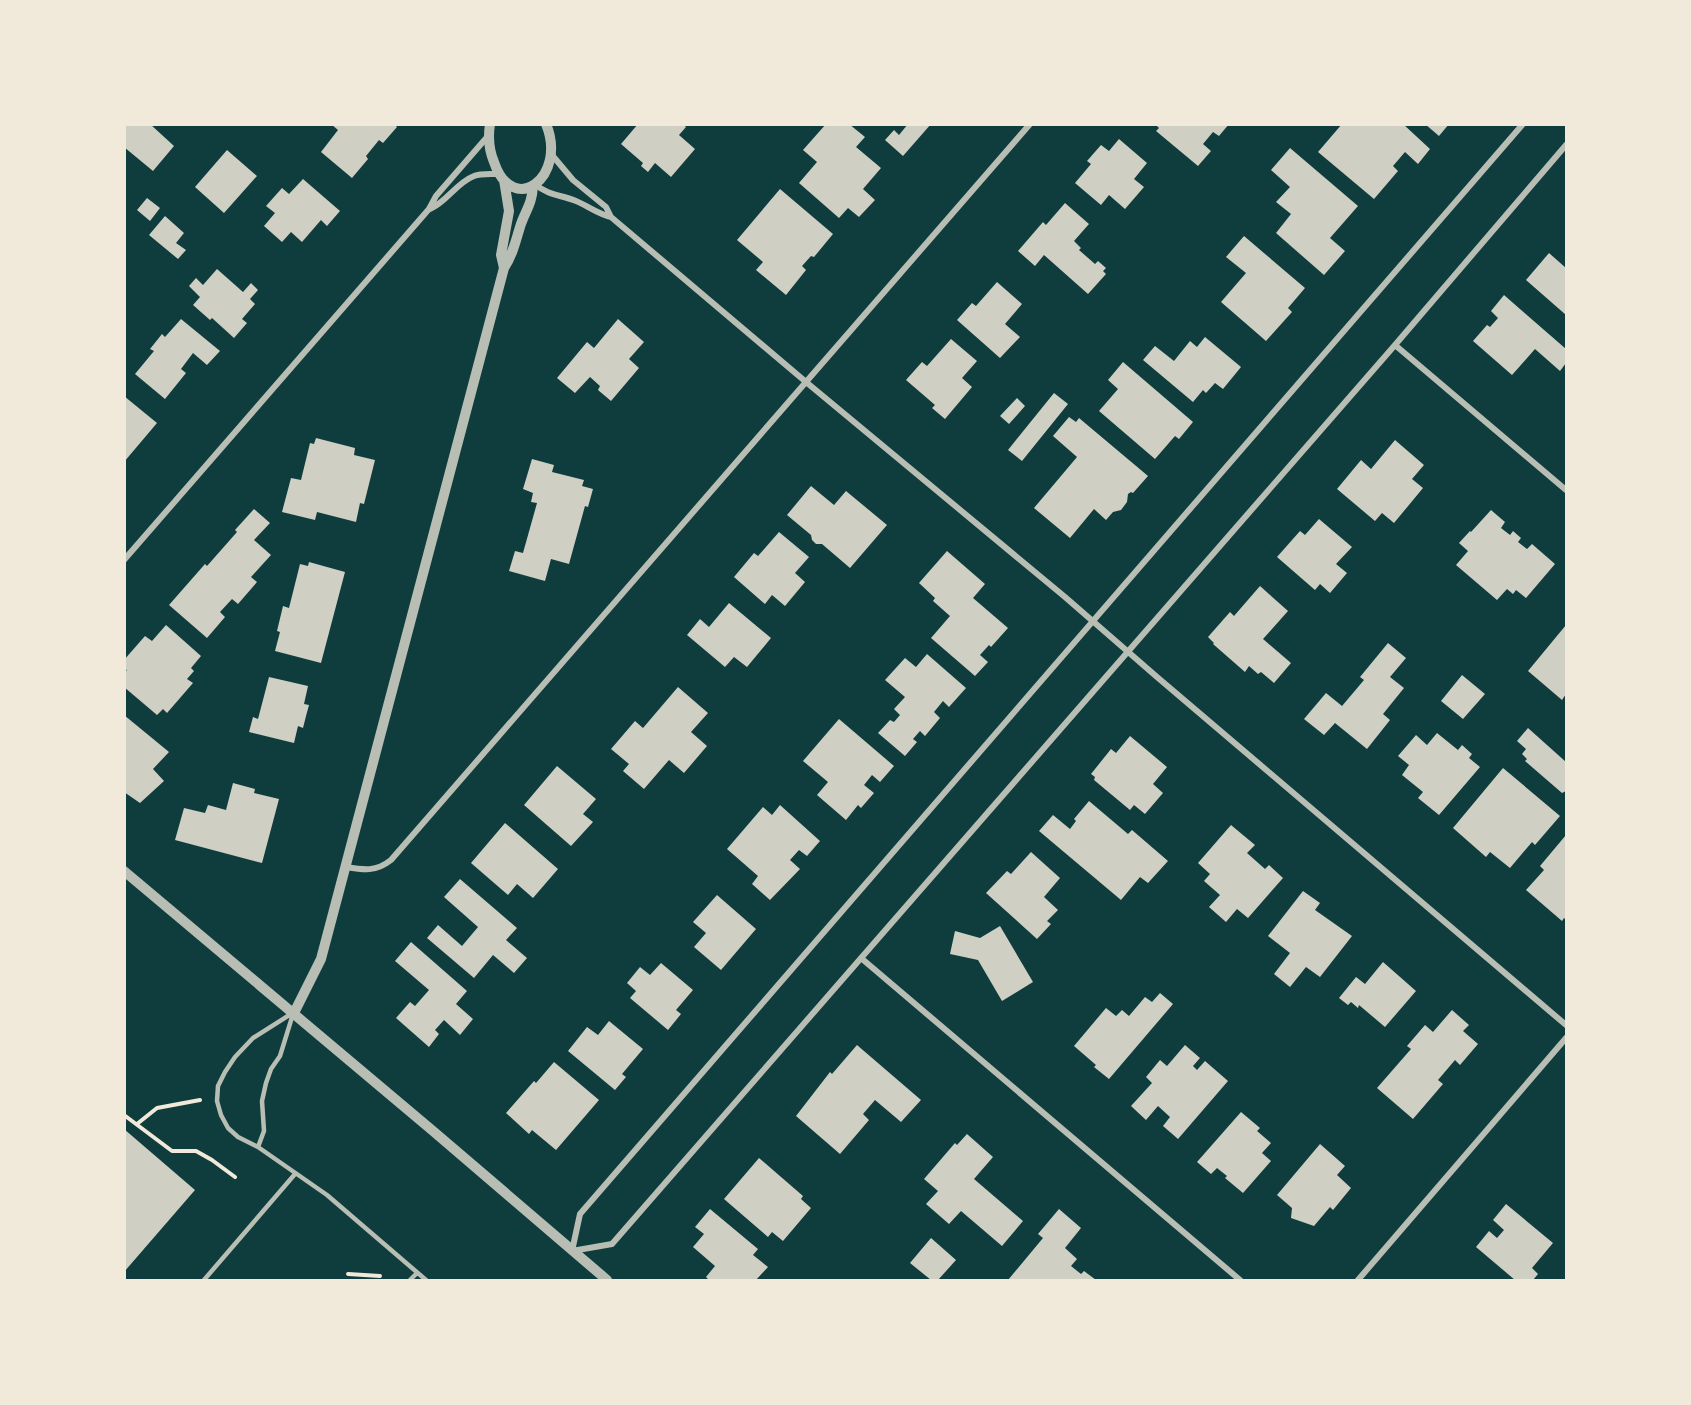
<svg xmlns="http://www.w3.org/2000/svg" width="1691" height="1405" font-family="'Nunito Sans',sans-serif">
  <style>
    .building { fill: #cfcfc3 }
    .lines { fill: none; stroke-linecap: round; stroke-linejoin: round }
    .path { stroke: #f1e9da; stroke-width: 4 }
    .service { stroke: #b8beb3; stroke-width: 4.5 }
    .minor { stroke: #b8beb3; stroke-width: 6 }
    .tertiary { stroke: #b8beb3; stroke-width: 10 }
  </style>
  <rect width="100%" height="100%" fill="#0f3d3e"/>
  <!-- building -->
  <path class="building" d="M124 124H150L174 146 153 171 124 147Z
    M331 124H394L397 127 383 143 379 140 366 156 368 159 352 178 321 152 338 130Z
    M638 124H683L686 127 679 135 695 149 671 177 655 163 648 172 641 166 643 163 621 144Z
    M826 124H849L865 137 856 147 881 168 863 189 875 200 859 217 848 208 839 218 799 183 817 162 803 150Z
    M908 124H931L903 156 885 140 894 130 899 135Z
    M1155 124H1229L1219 136 1213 132 1203 144 1211 151 1198 166 1156 131 1159 128Z
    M1342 124H1403L1430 149 1418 164 1405 152 1393 166 1398 171 1374 199 1318 152Z
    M1425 124H1449L1439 136Z
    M1119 139 1147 163 1134 179 1144 187 1125 209 1109 195 1101 205 1075 183 1091 164 1087 161 1101 145 1109 151Z
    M1290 148 1358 206 1330 238 1345 251 1324 275 1276 233 1291 214 1276 202 1290 187 1271 170Z
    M227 150 257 176 224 213 195 187Z
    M303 179 340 211 327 226 321 220 302 242 291 232 282 242 264 226 275 213 266 206 282 188 289 194Z
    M780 189 833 234 814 257 811 256 802 266 806 270 786 295 756 270 763 262 737 240Z
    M147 198 160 208 150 221 137 210Z
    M1065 203 1089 224 1074 241 1081 248 1079 250 1095 264 1098 261 1106 268 1103 271 1106 274 1088 294 1044 255 1035 266 1018 251 1043 222 1046 225Z
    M165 216 184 233 176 243 186 250 178 259 149 235Z
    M1244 236 1305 288 1288 308 1292 312 1266 341 1221 302 1246 273 1226 257Z
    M1549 253 1566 268V315L1526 280Z
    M217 269 243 292 251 283 258 290 250 299 255 304 242 319 247 323 234 338 212 318 210 320 193 305 200 297 189 286 196 278 203 285Z
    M997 282 1022 304 1005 324 1020 337 1000 358 957 320 972 303 976 306Z
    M1504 295 1566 349V363L1560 371 1535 349 1512 375 1473 341 1487 325 1490 327 1498 318 1491 311Z
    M181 319 220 351 207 365 193 353 181 369 186 373 165 399 135 374 154 351 150 349 162 334 165 337Z
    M618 319 644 342 629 359 639 368 611 401 598 390 600 386 590 377 575 393 557 378 587 342 594 348Z
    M1205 337 1241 367 1223 389 1215 383 1206 393 1203 390 1193 402 1143 360 1155 346 1174 361 1190 341 1197 347Z
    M951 339 977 361 962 378 972 387 945 419 932 408 935 405 906 380 922 362 927 366Z
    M1123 362 1193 422 1179 439 1175 436 1155 459 1099 411 1118 389 1108 380Z
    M1054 393 1068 404 1022 461 1008 450Z
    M124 396 157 423 124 462Z
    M1017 398 1025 406 1009 424 1000 416Z
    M1069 417 1076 422 1079 418 1148 476 1133 493 1131 492 1128 494 1127 502 1121 510 1113 512 1106 520 1094 509 1070 538 1034 508 1077 457 1053 436Z
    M316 438 355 448 354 455 375 460 364 504 360 503 356 522 317 512 315 520 282 512 291 478 301 480 310 443 314 444Z
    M1395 440 1424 465 1412 479 1423 488 1394 523 1382 513 1375 521 1337 489 1361 460 1371 469Z
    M532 459 554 465 552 472 584 480 582 486 593 489 588 507 585 506 569 564 551 559 545 581 509 571 515 551 523 553 537 503 531 502 533 493 523 489Z
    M811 486 834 505 846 491 887 525 850 568 822 544H816L812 540 811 535 787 515Z
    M254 509 270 523 254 540 271 555 251 577 257 582 238 604 232 599 220 612 225 617 207 638 169 605 205 564 207 566 237 532 235 530Z
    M1491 510 1505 522 1501 528 1510 535 1513 531 1521 538 1518 542 1527 549 1532 544 1555 564 1526 598 1516 590 1513 594 1507 589 1497 600 1456 565 1468 551 1459 543 1470 531 1471 532Z
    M1319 519 1352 547 1336 564 1347 573 1330 593 1320 584 1315 590 1277 557 1300 531 1305 535Z
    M779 532 809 557 795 573 805 582 785 606 772 595 765 604 734 577 754 553 758 556Z
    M947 551 985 584 973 598 1008 628 991 647 989 645 980 655 988 662 975 676 931 638 950 616 933 601 935 598 919 583Z
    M309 562 345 572 321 663 275 651 280 632 277 631 283 606 289 608 300 564 308 566Z
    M1260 586 1288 611 1263 639 1291 663 1274 683 1261 672 1258 674 1249 666 1245 672 1213 644 1214 643 1208 637 1230 612 1234 616Z
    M729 603 771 638 747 667 734 657 725 667 687 635 700 619 709 627Z
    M166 625 201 656 191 668 194 671 187 679 193 683 167 713 163 709 157 715 124 687V673L127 670 124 669V660L145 636 152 641Z
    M1566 625V694L1562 700 1528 671Z
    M1388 643 1406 658 1390 677 1404 688 1383 714 1390 720 1367 749 1335 723 1324 735 1304 719 1326 693 1342 706 1364 680 1360 677Z
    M927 654 966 688 949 707 943 701 934 712 940 718 925 736 920 731 913 739 917 742 905 756 878 733 890 720 894 722 900 715 894 709 905 697 885 680 905 658 916 667Z
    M1462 675 1485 694 1463 719 1441 701Z
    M269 677 308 686 304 704 309 705 306 716 303 728 298 726 294 743 249 732 253 717 258 719Z
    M678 687 708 713 691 732 707 746 684 773 669 760 644 789 623 771 629 764 611 749 635 721 643 728Z
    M124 715 169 752 153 769 164 781 140 803 124 792Z
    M839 719 894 766 880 782 872 775 864 785 874 793 861 808 858 805 846 820 817 795 828 782 803 761Z
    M1528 728 1566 762V791L1562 793 1525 761 1527 759 1522 754 1526 749 1517 741Z
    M1437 733 1458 750 1462 745 1472 754 1469 758 1480 767 1439 815 1418 798 1423 792 1402 775 1409 765 1398 756 1416 735 1427 745Z
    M1130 736 1167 767 1153 784 1163 793 1145 814 1134 805 1130 810 1094 780 1095 777 1091 774 1111 749 1116 753Z
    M557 766 596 799 583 814 593 822 571 846 524 805Z
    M1503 768 1560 816 1535 845 1532 842 1510 868 1490 852 1486 857 1453 828Z
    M233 783 255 789 254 793 279 799 262 863 175 840 184 808 205 813 208 805 226 810Z
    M1089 801 1128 834 1132 830 1168 861 1148 883 1140 877 1121 900 1039 831 1053 815 1070 829 1076 821 1074 819Z
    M780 805 820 841 807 856 799 850 790 860 800 869 770 900 752 884 758 876 727 849 763 807 772 815Z
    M505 823 558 869 533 898 517 884 508 895 471 863Z
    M1231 825 1255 845 1247 853 1265 869 1269 865 1283 878 1248 918 1237 909 1226 922 1209 907 1220 895 1204 881 1210 874 1198 863Z
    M1566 835V920L1564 918 1562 921 1526 890 1544 870 1540 866Z
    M1031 852 1060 878 1044 897 1058 910 1047 921 1051 924 1037 939 986 893 1007 871 1011 874Z
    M460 879 517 928 506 940 527 958 514 973 493 955 474 978 427 938 438 925 462 946 478 927 444 897Z
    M1303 891 1320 903 1315 910 1352 936 1320 977 1306 967 1290 987 1274 974 1290 953 1268 936Z
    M717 895 756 929 721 970 694 947 706 933 693 922Z
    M1000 926 1033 982 1002 1001 978 960 950 954 955 931 980 938Z
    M411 942 467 991 456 1004 473 1019 460 1035 444 1020 435 1030 439 1034 429 1047 396 1018 410 1002 415 1006 429 990 395 961Z
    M1383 962 1416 991 1385 1027 1359 1005 1358 1008 1351 1002 1348 1005 1339 998 1356 977 1365 984Z
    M661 963 693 990 676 1010 681 1014 668 1030 630 998 636 991 627 983 640 967 650 975Z
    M1160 993 1173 1004 1109 1079 1094 1067 1096 1065 1074 1046 1106 1008 1116 1016 1122 1010 1129 1016 1145 997 1152 1002Z
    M1452 1010 1469 1025 1463 1031 1478 1044 1460 1065 1455 1060 1438 1080 1443 1084 1413 1119 1377 1088 1411 1049 1407 1046 1425 1025 1433 1032Z
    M609 1021 643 1049 622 1074 626 1077 615 1090 568 1051 587 1027 598 1035Z
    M857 1045 921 1100 901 1122 875 1100 863 1114 869 1120 840 1154 796 1116 830 1072 832 1074Z
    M1185 1045 1200 1058 1193 1066 1197 1070 1205 1061 1228 1081 1178 1139 1163 1126 1170 1117 1158 1106 1146 1120 1131 1106 1152 1083 1146 1077 1160 1060 1167 1066Z
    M554 1062 599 1100 556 1150 532 1130 529 1134 506 1113 534 1081 536 1083Z
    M1241 1112 1260 1128 1257 1131 1271 1143 1262 1153 1271 1161 1243 1193 1225 1178 1227 1176 1217 1168 1211 1174 1197 1162Z
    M124 1129 195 1190 124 1272Z
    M967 1134 993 1157 974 1179 1023 1221 1002 1246 961 1211 949 1224 926 1204 938 1191 924 1179 955 1143 957 1145Z
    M1320 1144 1345 1166 1337 1175 1351 1188 1333 1210 1330 1207 1314 1226 1291 1218 1292 1208 1277 1195Z
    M759 1158 803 1196 801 1199 811 1208 783 1241 772 1232 768 1237 724 1199Z
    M1506 1204 1553 1243 1532 1268 1538 1274 1533 1280H1515L1476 1247 1489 1231 1497 1238 1504 1230 1493 1220Z
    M710 1209 758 1249 753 1255 768 1267 756 1280H709L706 1277 715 1266 693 1247 704 1234 695 1227Z
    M1059 1209 1081 1228 1065 1248 1077 1259 1071 1266 1081 1274 1084 1271 1096 1280H1008L1043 1238 1038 1234Z
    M931 1238 956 1260 938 1280H931L910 1263Z"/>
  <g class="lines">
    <!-- path -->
    <path class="path" d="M124 1115 172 1151H196L212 1160 235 1177
      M137 1124 157 1108 200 1100
      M348 1274 380 1276"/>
    <!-- service -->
    <path class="service" d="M291 1014 253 1038 235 1057 225 1072 218 1086 217 1101 221 1115 228 1128 238 1137 258 1147 327 1195 426 1280
      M258 1147 264 1131 262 1101 266 1083 271 1069 280 1056 293 1014
      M204 1280 295 1174
      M410 1280 417 1273"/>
    <!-- minor -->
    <path class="minor" d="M1523 124 580 1214 572 1251 612 1244 1395 345 1566 145
      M552 155 573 180 606 207 611 217
      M536 185C548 195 561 195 576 201 588 206 598 214 611 217L806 382 1065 597 1157 677 1566 1025
      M430 209C447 202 456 183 474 176 481 173 491 174 499 174
      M1395 345 1566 490
      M124 560 429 209 436 196 488 136
      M346 867C364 870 376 872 391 860L1030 124
      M861 958 1240 1280
      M1358 1280 1566 1038"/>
    <!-- tertiary -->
    <path class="tertiary" d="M490 124C488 137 489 150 494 162 513 218 568 177 546 124
      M504 268 501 255 509 211 504 180
      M124 871 433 1131 607 1280
      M294 1013 321 959 504 268C513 254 515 243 520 227 525 211 532 205 533 186"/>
  </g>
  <!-- border -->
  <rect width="1691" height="1405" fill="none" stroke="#f1e9da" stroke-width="252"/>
</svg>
